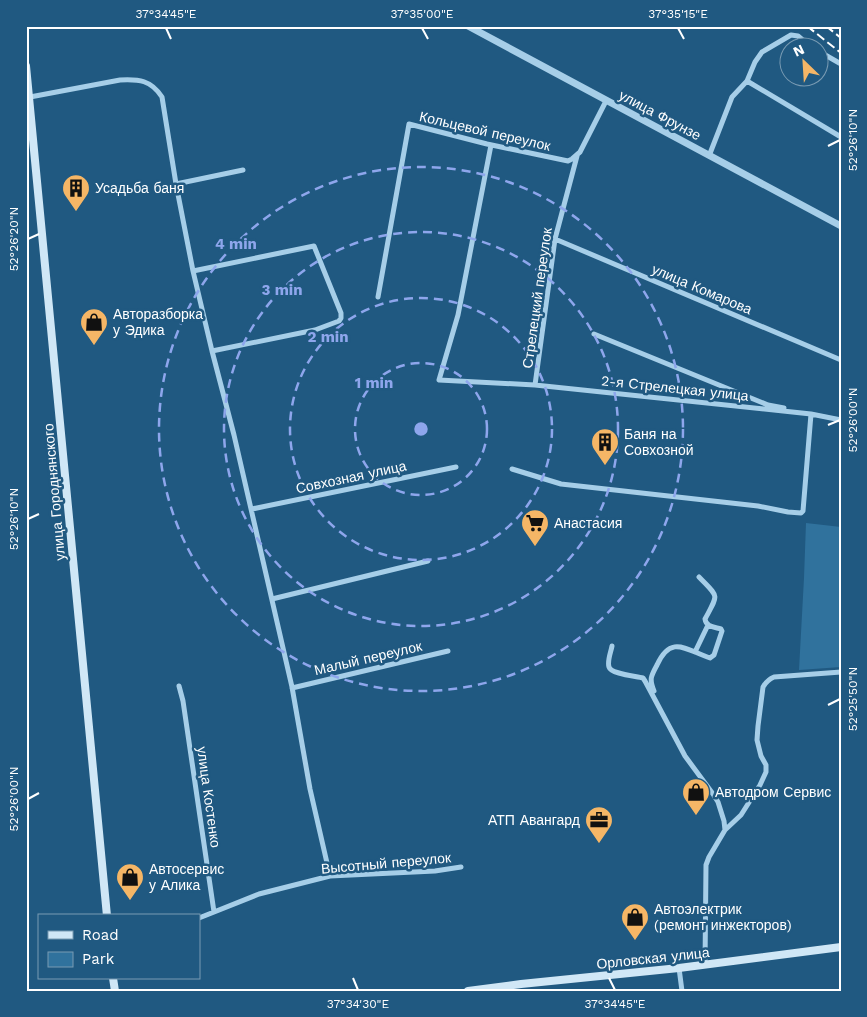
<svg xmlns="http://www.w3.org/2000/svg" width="867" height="1017" font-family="'Work Sans',sans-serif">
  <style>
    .green { fill: #30729d }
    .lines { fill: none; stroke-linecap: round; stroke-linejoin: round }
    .minor { stroke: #a6cee8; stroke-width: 5 }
    .tertiary { stroke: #a6cee8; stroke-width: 7 }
    .secondary { stroke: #d0e7f6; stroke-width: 8 }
    .rail { stroke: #fff; stroke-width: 2; stroke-dasharray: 9 4; stroke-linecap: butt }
    .ticks { fill: none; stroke: #fff; stroke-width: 2 }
    .ring { fill: none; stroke: #8ea6ec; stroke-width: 2.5; stroke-dasharray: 9 6 }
    .labels { text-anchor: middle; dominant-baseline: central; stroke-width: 5; stroke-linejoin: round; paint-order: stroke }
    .street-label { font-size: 14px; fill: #fff; stroke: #205981 }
    .poi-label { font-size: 14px; fill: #fff; stroke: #205981; text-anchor: start }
    .centre { fill: #8ea6ec; stroke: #205981; stroke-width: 2.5 }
    .ring-label { font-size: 15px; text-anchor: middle; font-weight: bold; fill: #8ea6ec; stroke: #205981; stroke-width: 5; stroke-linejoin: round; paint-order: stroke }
    .neatline { fill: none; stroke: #fff; stroke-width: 2 }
    .ticks-label { font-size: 12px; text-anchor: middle; fill: #fff }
  </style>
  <rect width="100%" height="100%" fill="#205981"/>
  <!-- green -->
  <path class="green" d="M806 523 841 527V667L799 670 804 578Z"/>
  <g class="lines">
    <!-- minor -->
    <path class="minor" d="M820 52 841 64
      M747 81 841 137
      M30 97 120 80C139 79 151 80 162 97L176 184 193 271 212 351 234 435 292 687 310 789 330 876
      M491 145 458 315 439 380 535 385 811 414 841 420
      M709 156 732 97 747 81 755 62 762 52 791 35 798 36 812 48
      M176 184 243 170
      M555 239 841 360
      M193 271 314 246 341 313V318L339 321 315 330 212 351
      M378 297 409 124 487 144 568 161 572 159 580 152 606 101
      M594 334 768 405 784 408
      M535 385 555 239 577 156
      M512 469 561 484 758 506 788 512 801 513 803 511 811 414H810
      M252 509 456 467
      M272 599 428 561
      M612 646C611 652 607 661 609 667 611 674 635 676 643 678L645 681 685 756 713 794 718 802 724 821 725 830 709 857 706 865 705 965
      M695 652 708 625
      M179 686 183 701 214 912
      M292 688 448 651
      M654 691C649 679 651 676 657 665 671 634 686 650 710 658L714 655 722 631 721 629C714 627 706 627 705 619 719 593 719 598 699 577
      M725 830 741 815 760 785 766 772V765L761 756 757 740 758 726 763 687C766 682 769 679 774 677L841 672
      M199 918 259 894 330 876 435 871 461 867
      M679 968 682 991"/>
    <!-- tertiary -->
    <path class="tertiary" d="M468 26 841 226"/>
    <!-- secondary -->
    <path class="secondary" d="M26 66 107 916
      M113 978 115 991
      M468 991 521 984 679 968 841 947"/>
    <!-- rail -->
    <path class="rail" d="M807 26 841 53
      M826 26 841 38"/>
  </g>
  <!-- ticks -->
  <path class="ticks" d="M166 28 171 39M422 28 428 39M678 28 684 39M828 146 840 140M28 239 39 234M828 425 840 420M28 519 39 514M828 705 840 699M28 799 39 793M353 978 358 990M609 978 615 990"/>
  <!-- distance rings -->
  <g class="ring">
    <circle cx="421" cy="429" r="66"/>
    <circle cx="421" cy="429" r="131"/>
    <circle cx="421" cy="429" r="197"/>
    <circle cx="421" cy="429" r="262"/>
  </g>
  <!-- icons -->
  <defs>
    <g id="building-pin" transform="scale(1.4375)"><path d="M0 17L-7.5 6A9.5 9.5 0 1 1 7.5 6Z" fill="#f5b666" stroke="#205981"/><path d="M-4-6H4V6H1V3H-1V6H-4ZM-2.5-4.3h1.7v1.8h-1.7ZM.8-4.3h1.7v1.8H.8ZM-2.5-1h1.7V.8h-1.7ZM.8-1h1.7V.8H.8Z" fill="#111"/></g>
    <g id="shop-pin" transform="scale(1.4375)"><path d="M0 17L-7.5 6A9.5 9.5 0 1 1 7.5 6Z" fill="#f5b666" stroke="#205981"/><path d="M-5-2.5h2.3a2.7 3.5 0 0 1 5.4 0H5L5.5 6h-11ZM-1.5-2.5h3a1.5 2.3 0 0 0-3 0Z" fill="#111"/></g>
    <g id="supermarket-pin" transform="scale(1.4375)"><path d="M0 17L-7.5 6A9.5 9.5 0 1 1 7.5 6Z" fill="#f5b666" stroke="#205981"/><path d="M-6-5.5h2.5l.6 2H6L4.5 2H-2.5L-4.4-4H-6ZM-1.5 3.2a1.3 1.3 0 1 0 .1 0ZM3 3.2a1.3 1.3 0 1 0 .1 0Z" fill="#111"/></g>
    <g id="office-pin" transform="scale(1.4375)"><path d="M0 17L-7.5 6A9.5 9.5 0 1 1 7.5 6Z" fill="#f5b666" stroke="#205981"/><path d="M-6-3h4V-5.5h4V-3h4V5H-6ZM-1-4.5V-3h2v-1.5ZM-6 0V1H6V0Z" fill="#111"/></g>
  </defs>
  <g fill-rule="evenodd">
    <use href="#building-pin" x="76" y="188"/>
    <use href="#shop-pin" x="94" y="322"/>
    <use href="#building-pin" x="605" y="442"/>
    <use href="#supermarket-pin" x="535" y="523"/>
    <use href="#shop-pin" x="696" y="792"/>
    <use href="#office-pin" x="599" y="820"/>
    <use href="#shop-pin" x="130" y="877"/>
    <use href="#shop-pin" x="635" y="917"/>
  </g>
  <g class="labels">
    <!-- street labels -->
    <g class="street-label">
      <text transform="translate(660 115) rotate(28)">улица Фрунзе</text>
      <text transform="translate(485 131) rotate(13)">Кольцевой переулок</text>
      <text transform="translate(702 289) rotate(23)">улица Комарова</text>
      <text transform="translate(537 298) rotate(-82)">Стрелецкий переулок</text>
      <text transform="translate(675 388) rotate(6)">2-я Стрелецкая улица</text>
      <text transform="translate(351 477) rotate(-12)">Совхозная улица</text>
      <text transform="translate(54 492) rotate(-95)">улица Городнянского</text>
      <text transform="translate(368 658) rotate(-13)">Малый переулок</text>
      <text transform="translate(209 797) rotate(82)">улица Костенко</text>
      <text transform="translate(386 863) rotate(-5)">Высотный переулок</text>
      <text transform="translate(653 958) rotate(-6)">Орловская улица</text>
    </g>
    <!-- poi labels -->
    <g class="poi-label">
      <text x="95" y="188">Усадьба баня</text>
      <text x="113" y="314">Авторазборка<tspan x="113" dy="16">у Эдика</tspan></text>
      <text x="624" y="434">Баня на<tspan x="624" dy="16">Совхозной</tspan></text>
      <text x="554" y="523">Анастасия</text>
      <text x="715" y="792">Автодром Сервис</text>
      <text x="580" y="820" text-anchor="end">АТП Авангард</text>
      <text x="149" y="869">Автосервис<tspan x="149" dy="16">у Алика</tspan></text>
      <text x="654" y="909">Автоэлектрик<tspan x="654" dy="16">(ремонт инжекторов)</tspan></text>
    </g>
  </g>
  <circle cx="421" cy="429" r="8" class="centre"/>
  <g class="ring-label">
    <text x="236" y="249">4 min</text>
    <text x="282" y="295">3 min</text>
    <text x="328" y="342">2 min</text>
    <text x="374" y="388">1 min</text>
  </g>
  <!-- border -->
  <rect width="867" height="1017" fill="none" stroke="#205981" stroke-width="55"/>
  <!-- legend -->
  <rect x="38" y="914" width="162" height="65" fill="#205981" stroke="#799bb3"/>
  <rect x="48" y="931" width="25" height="8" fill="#d0e7f6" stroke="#799bb3"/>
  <text x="82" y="940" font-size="15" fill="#ffffff">Road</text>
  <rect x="48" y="952" width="25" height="15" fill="#30729d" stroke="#799bb3"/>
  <text x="82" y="964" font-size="15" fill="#ffffff">Park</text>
  <!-- north arrow -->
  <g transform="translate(804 62) rotate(335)"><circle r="24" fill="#205981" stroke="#799bb3"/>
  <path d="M0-4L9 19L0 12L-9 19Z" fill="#f5b666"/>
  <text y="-8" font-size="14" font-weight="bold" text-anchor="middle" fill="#ffffff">N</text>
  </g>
  <rect x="28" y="28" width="812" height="962" class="neatline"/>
  <g class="ticks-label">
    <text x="166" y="18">37°34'45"E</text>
    <text x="422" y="18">37°35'00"E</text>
    <text x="678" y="18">37°35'15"E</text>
    <text transform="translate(853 140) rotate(-90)" y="4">52°26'10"N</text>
    <text transform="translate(14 239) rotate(-90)" y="4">52°26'20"N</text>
    <text transform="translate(853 420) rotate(-90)" y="4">52°26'00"N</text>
    <text transform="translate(14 519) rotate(-90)" y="4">52°26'10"N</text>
    <text transform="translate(853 699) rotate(-90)" y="4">52°25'50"N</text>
    <text transform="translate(14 799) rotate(-90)" y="4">52°26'00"N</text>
    <text x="358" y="1008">37°34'30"E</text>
    <text x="615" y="1008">37°34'45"E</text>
  </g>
</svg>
